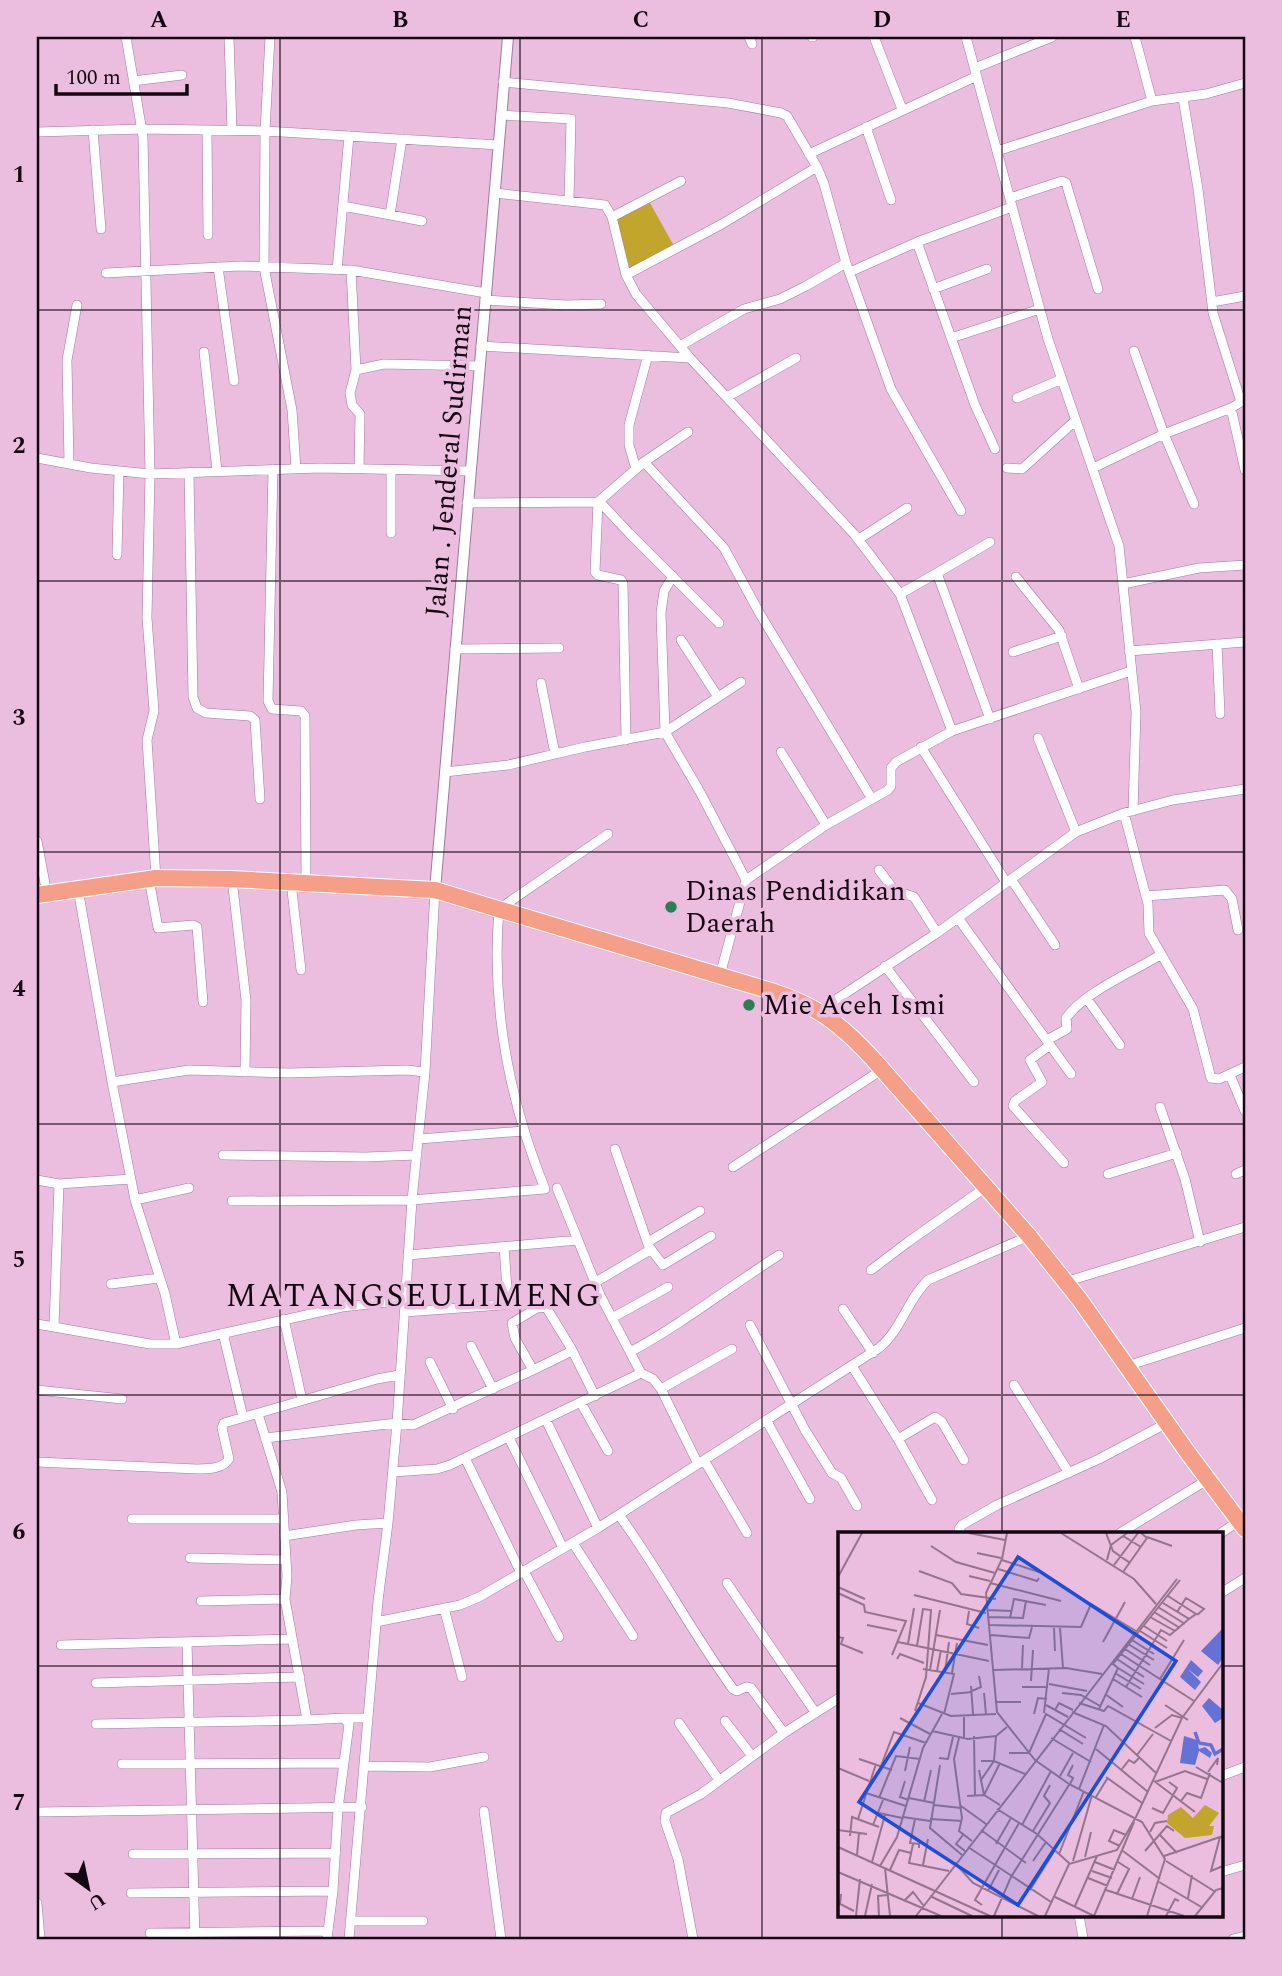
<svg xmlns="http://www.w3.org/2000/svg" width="1282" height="1976" font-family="Spectral,serif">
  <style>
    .green { fill: #c1a52d }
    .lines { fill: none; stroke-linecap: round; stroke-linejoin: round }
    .minor-casing { stroke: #a4799a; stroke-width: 10 }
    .tertiary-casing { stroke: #a4799a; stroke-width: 12 }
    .trunk-casing { stroke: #fff; stroke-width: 18 }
    .minor { stroke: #fff; stroke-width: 9 }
    .tertiary { stroke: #fff; stroke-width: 10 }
    .trunk { stroke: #f69f88; stroke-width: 16 }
    .grid { fill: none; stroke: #150712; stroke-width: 2; stroke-opacity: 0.55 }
    .poi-dot { fill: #2d7f50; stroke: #ebbddf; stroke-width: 2.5 }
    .labels { text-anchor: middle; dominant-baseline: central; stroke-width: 7; stroke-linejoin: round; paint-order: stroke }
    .street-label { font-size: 28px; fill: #150712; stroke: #ebbddf }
    .poi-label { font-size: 28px; fill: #150712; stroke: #ebbddf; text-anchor: start }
    .quarter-label { font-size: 32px; letter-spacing: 2px; fill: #150712; stroke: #ebbddf }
    .inset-river { fill: none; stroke: #6572d5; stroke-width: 3.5 }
    .inset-road { fill: none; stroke: #95748d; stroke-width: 2 }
    .view { fill: #1d4ed8; fill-opacity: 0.15; stroke: #1d4ed8; stroke-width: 3.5 }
    .inset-edge { fill: none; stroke: #150712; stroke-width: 3.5 }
    .neatline { fill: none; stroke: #150712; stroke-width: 2.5 }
    .grid-label { font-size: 23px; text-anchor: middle; font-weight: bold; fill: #150712 }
  </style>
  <rect width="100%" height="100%" fill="#ebbddf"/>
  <!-- green -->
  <path class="green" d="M650 203 674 246 630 269 616 219Z"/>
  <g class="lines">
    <!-- minor casing -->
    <g class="minor-casing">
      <path id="minor" d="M126 37 143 137 150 474 147 618 154 711 147 740 156 878
        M229 37 232 130
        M270 37 265 131 264 267 292 410 296 469
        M749 37 752 44
        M812 37H813
        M874 37 902 109
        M966 37 1048 339 1119 546 1136 712 1133 811
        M1135 37 1152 101
        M975 68 1052 37
        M133 81 182 75
        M503 82 728 103 781 113 787 116 817 167 824 184 846 263 891 389 961 511
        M501 115 571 119 569 200
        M866 127 891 200
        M93 130 101 229
        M207 130 208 235
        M37 132 142 129 265 131 499 145
        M997 151 1152 101 1206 94 1245 83
        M809 154 977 76
        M495 193 605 205 612 217 626 275 636 294 690 358 854 534 900 594 952 731
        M1010 198 1062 181 1066 183 1098 289
        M343 206 422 221
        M390 215 402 139
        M612 217 681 181
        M917 242 975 405 995 449
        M218 267 234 381
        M337 270 349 136
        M351 270 356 370 350 393 352 405 360 414 359 469
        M850 272 917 242 1012 207
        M106 273 240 266 351 270 486 293
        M626 275 722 224 817 167
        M933 289 987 269
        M485 300 566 305 601 304
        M1212 302 1245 296
        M951 338 1040 309
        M481 346 690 358
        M680 346 744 309 780 299 806 286 846 263
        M1134 351 1164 434 1194 504
        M204 352 217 471
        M356 370 384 364 479 366
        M727 397 796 358
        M1017 398 1062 379
        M1231 408 1245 470
        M37 458 91 468 150 474 320 468 470 471
        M644 462 724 548 760 614 872 799
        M69 464 67 360 77 305
        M1007 468 1022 469 1076 420
        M1093 468 1164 434 1231 408 1241 402 1213 313 1198 189 1183 98
        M273 469 268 701 272 709 301 711 305 716 306 883
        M636 469 629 445V425L648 355
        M189 473 193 697 197 708 206 713 250 716 255 720 260 799
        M599 501 629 533 719 623
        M598 502 595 572 598 575 621 580 623 583 626 740
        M467 503 598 502 644 462 688 432
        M391 533V470
        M859 539 907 508
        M117 555 119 471
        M673 576 664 591 661 613 665 732 700 792 746 880
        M1016 577 1059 630 1079 689
        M1123 584 1199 568 1245 565
        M900 594 937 573
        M681 640 718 697
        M1217 644 1220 714
        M455 649 559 648
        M1129 651 1245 642
        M1013 652 1062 636
        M541 683 555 754
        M990 719 937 573 990 542
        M1038 738 1076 832
        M921 747 1006 882
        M781 752 826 825
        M445 772 508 765 585 747 665 732 741 682
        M1124 813 1148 904 1149 933 1193 1009 1211 1078 1219 1079 1245 1067
        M37 841 47 894
        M879 870 894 890 914 897 937 933
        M149 879 158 928 193 925 197 927 203 1002
        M232 879 246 1000 245 1072
        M1011 879 1055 945
        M291 882 301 970
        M78 889 112 1082 135 1200 165 1294 176 1344
        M1146 896 1225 890 1232 899 1238 930
        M958 918 1071 1074
        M885 966 974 1082
        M720 975 746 880 826 825 888 790 891 786V768L896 762 952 731 1131 671
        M1087 999 1120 1045
        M820 1010 937 933 1076 832 1124 813 1173 800 1245 789
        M1047 1040 1067 1029 1066 1018C1086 991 1131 973 1160 955
        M1050 1045 1030 1060 1042 1082 1015 1101 1013 1106 1064 1163
        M1230 1075 1245 1111
        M112 1082 189 1070 289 1073 407 1070 425 1072
        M1160 1107 1185 1179 1200 1242
        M419 1139 524 1131
        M223 1155 366 1157 417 1155
        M733 1167 883 1069
        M1108 1174 1177 1153
        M1236 1174 1245 1170
        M37 1180 59 1184 131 1179
        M557 1188 600 1295 641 1373 653 1379 661 1389 698 1464
        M135 1200 189 1188
        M232 1201 412 1200 545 1189C509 1100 491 1005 499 909L608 834
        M648 1242 700 1211
        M650 1248 663 1265 711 1236
        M408 1255 578 1240
        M871 1270 908 1242 986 1187
        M1065 1282 1245 1227
        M594 1283 650 1250 615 1149
        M111 1284 159 1278
        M843 1309 873 1353
        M405 1312 502 1305 508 1303 504 1247
        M612 1318 668 1287
        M284 1319 302 1400
        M37 1324 150 1344H176L342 1307 406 1300
        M750 1325 805 1430 832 1473 841 1478 857 1506
        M54 1327 59 1184
        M223 1333 243 1417
        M471 1346 493 1389
        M572 1351 533 1370 515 1338 512 1323 537 1308 546 1307 571 1348 595 1396
        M630 1352C682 1324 729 1287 779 1255
        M430 1362 453 1409
        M852 1366 898 1439 932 1500
        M1127 1366 1245 1328
        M1014 1385 1069 1473
        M661 1389 732 1349
        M37 1390 122 1399
        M581 1403 608 1451
        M258 1414 282 1492 287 1576 285 1599 307 1720 344 1718 349 1724 338 1809 333 1891 327 1939
        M546 1420 598 1528
        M766 1420 810 1499
        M265 1438 397 1423 413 1425 533 1370
        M509 1438 563 1548
        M898 1439 935 1417 942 1422 964 1460
        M465 1458 521 1573
        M704 1460 747 1533
        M37 1462 197 1469C208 1469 223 1469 229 1459L222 1428 224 1423 377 1379 399 1375
        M393 1472 437 1469 450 1465 641 1373
        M619 1515C660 1571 692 1633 733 1689L737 1691 746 1687 751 1688 784 1733
        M132 1519H284
        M961 1533 959 1529 962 1525 997 1505 1099 1459 1167 1423
        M1120 1533 1207 1480
        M1221 1533 1239 1521
        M284 1536 356 1525 388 1523
        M573 1543 633 1636
        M190 1558 286 1560
        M524 1571 559 1637
        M727 1583 815 1712
        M1221 1593 1245 1578
        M201 1601 285 1599
        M444 1608 462 1677
        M376 1622 460 1605 479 1597 598 1528 879 1348C902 1329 907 1300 928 1280L1029 1236
        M187 1642 195 1939
        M61 1645 292 1639
        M96 1683 300 1677
        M342 1718H368
        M725 1721 752 1756
        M679 1723 719 1780
        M96 1724 307 1720
        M122 1764 343 1763
        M365 1766 430 1767 484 1757
        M1221 1776 1245 1767
        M484 1811 501 1939
        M37 1812 362 1807
        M133 1854 336 1853
        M1221 1872 1245 1865
        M131 1893 333 1891
        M37 1903 40 1939
        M1079 1915 1083 1938
        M350 1921H423
        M150 1933 328 1931
        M349 1939 378 1601 388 1523 397 1423 412 1200 425 1072 435 890
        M693 1939 678 1859 665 1821 666 1813 701 1794 784 1733 839 1698
        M1233 1939 1245 1936"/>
    </g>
    <!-- tertiary casing -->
    <g class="tertiary-casing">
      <path id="tertiary" d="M435 890 508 37"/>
    </g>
    <!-- trunk casing -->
    <g class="trunk-casing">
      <path id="trunk" d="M37 895 156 878 232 879 435 890 771 991C816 1005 841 1024 873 1059L1029 1236 1080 1300 1188 1453 1245 1529"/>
    </g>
    <!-- minor -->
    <use href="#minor" class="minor"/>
    <!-- tertiary -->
    <use href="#tertiary" class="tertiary"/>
    <!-- trunk -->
    <use href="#trunk" class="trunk"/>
  </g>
  <!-- grid -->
  <path class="grid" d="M280 37V1939M520 37V1939M762 37V1939M1002 37V1533M37 310H1245M37 581H1245M37 852H1245M37 1124H1245M37 1395H1245M37 1666H839M1221 1666H1245M1002 1915V1939"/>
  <!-- markers -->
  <g class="poi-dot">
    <circle cx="671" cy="907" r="7"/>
    <circle cx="749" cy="1005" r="7"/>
  </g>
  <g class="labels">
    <!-- street labels -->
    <g class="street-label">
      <text transform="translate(449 461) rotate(-85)">Jalan . Jenderal Sudirman</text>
    </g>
    <!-- poi labels -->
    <g class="poi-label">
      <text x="685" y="891">Dinas Pendidikan<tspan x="685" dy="32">Daerah</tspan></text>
      <text x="763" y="1005">Mie Aceh Ismi</text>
    </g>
    <!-- quarter labels -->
    <g class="quarter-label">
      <text x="414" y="1296">MATANGSEULIMENG</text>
    </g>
  </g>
  <!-- overview -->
  <g transform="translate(838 1532)">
    <rect width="385" height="385" fill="#ebbddf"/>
    <path d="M367 273 381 281 371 294H376L374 303 347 306 329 291 330 283 343 275 355 286Z" fill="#c1a52d"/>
    <path d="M385 96V126L380 133 363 119ZM353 128 365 139 360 145 350 137 363 150 357 158 342 145ZM371 166 385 178V186L377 191 364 174ZM346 204 359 208 361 217 367 215 374 221 372 226 361 219 357 233 342 231Z" fill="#6572d5"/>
    <path class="inset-river" d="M357 200 361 211 373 213 377 222 385 217"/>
    <path class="inset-road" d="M131 1 167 8M169 1 164 27 148 61 159 180 197 228 231 252 304 290 327 327 309 384M223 1 296 47 318 72M268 1 275 19 292 31M285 4 303 15M309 5 334 14M93 14 118 30 157 41M139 21 163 26M164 28 204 41M269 28 273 13 289 1M276 33 300 1M160 37 199 49 201 46M81 39 114 51 123 62 158 67M285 40 309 6 303 1M131 44 152 49M0 45 24 1M152 51 223 69M0 55 27 67M0 61 26 73 27 80 68 89 54 123M76 63 148 81M330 64 358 82 351 87M320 75 347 92M149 78 173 79M131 79 129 92 141 96M316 80 342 96M339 80 348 66 366 77 359 83M151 85 185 86 188 69M312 85 337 99M172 86 176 67 208 73M29 93 59 99M150 93 243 95 253 72 298 99M306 94 329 109M216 96 217 119M222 96 225 136M302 99 329 116M98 103 150 113M153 103 191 106 194 95M298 103 325 120M0 105 5 106 3 112 25 121M294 108 316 122M60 110 151 129M265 110 287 70M70 112 76 76M290 112 316 128M287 117 312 133M283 122 356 169M59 127 62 122 86 131M279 127 306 145M184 136 185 113M280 136 306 152M85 137 116 142 106 182M92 138 102 78M156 138 228 136 264 142M99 139 103 118M107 140 111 110M114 141 119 111M277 141 303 157M275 147 304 165M322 147 346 108M193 149 195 118M211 152 249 159M133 154 135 182M184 155H210M288 155 323 98 332 103 351 87 325 71M134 159 143 155 141 144M146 161 148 182M224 161 243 163 262 174M113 162 134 160M267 162 285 175M157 170H183M80 171 113 184 158 182M241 171 266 179 270 174 333 209M208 173 230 185M327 173 350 188M261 177 280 136 275 132 342 48M217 178 221 171 235 178M77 179 88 145 93 78 85 77 79 114M234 180 268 194 318 241M206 181 211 136M196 182 200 166 209 167M62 186 92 202M317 196 334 183 344 186M221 197 245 212M94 199 130 207 158 204 169 195M136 204 137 264M121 206 116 227 124 286 121 299 134 309M213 206 253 230M126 207V183M258 217 310 260M171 221H191L208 182 248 206M299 223 315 202M101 226 110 227 115 205M21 227 54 238M143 229H156L187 242M102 233 92 296 124 323M43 234 56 200 88 211M358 235 385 251M0 236 31 249M284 237 291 228 296 231 302 225M141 238 146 263M67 239 72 215M370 240 380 226 379 233M222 244 235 221M268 245 304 271M143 248 156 229 158 204M67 249 62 265 71 268M316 249 357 280M317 250 347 239 369 247M232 252 235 246 230 243 235 233M241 257 266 193M28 261 68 274M146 263 162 231M129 264 146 263 162 273M258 265 269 247M41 266 58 224 82 227M71 266 96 271M343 269 349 261 363 266 372 241M86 270 93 238M96 273 123 276M123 274 148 292M314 276 325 281 339 256 331 250M159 277 199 302 232 332M41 281 64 286M65 285 92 289M298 285 344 186 385 131M20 287 38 232M77 287 72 311 81 312V316M92 287 124 289M35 293 45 268M184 293 213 239M0 298 29 302M143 298 188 331M195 299 212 271 206 264 212 253M312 300 317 291 329 289M125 303 118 312 127 319M322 303 339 321M12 304 14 285 41 295M382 305 373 339 385 334M75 312 71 331 111 339M158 312 173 286M282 314 271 309 276 298 288 303M0 315 152 384M130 315 213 370M285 319 322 347M307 319 329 294 336 299M221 322 246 259M19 323 21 301M326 324 385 304M247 325 253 300M195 329 208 310M235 329 254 263M328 329 376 359M34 330 47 283M257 330 277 338M117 331 135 351 200 384M85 333 90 307M42 334 59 305 85 216 104 182M47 336 52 384M52 338 61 318 73 321M254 339 274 346M0 340 103 384M250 346 270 354M321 350 365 376M192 358 217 318M268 358 346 384M150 359 161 338M3 362 2 372 16 379M279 362 291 337 280 330M92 364 134 384M217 365 256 384M350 366 354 343M294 367 302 345M67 368 75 360 85 373M144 373 137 368 181 291M237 374 259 324M18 384 22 347M27 384 34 352M41 384 40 364 49 363M78 384 339 47M156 384 173 345 231 253M207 384 231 332 279 318 298 285M256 384 296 290M328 384 337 367 341 369M357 384 378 358 385 356"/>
    <path class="view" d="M180 25 338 129 180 373 21 270Z"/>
    <rect width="385" height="385" class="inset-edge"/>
  </g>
  <!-- border -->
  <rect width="1282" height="1976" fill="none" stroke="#ebbddf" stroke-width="77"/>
  <!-- north arrow -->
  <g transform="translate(88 1888) rotate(147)" stroke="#ebbddf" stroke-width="5" paint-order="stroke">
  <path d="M0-5L12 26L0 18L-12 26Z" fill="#150712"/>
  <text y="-10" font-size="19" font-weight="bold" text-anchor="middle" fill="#150712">U</text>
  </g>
  <!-- scale -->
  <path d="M56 84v10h131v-10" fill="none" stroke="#150712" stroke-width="3.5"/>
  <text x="66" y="84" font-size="21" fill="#150712" stroke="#ebbddf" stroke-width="5" paint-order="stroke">100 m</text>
  <rect x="38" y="38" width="1206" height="1900" class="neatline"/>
  <g class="grid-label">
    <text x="159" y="27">A</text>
    <text x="400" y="27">B</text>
    <text x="641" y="27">C</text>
    <text x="882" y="27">D</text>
    <text x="1123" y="27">E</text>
    <text x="19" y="182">1</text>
    <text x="19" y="453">2</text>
    <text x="19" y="725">3</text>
    <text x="19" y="996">4</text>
    <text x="19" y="1267">5</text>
    <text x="19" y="1539">6</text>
    <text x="19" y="1810">7</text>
  </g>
</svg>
